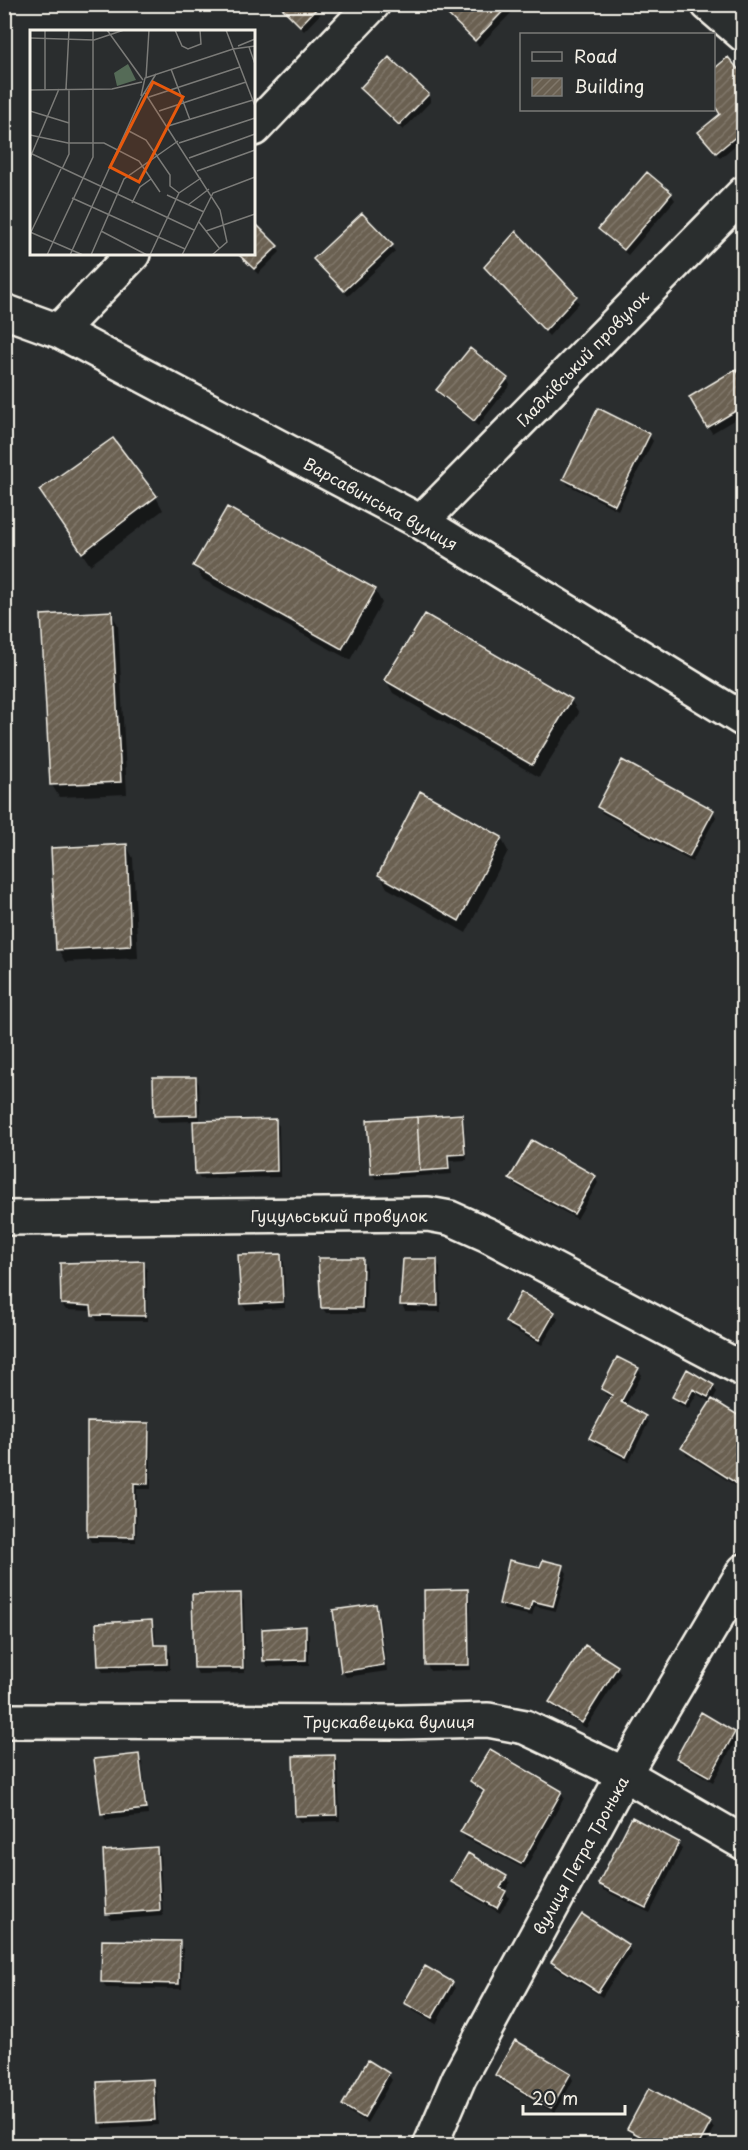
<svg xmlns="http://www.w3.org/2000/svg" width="748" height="2150" font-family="'Playpen Sans',sans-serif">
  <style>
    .shadow { fill: #0007 }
    .building { fill: url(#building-hatch); stroke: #f4f1e8; stroke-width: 1.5 }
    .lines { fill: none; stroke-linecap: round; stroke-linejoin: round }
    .minor-casing { stroke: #f4f1e8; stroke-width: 38 }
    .minor { stroke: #2a2d2e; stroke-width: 33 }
    .labels { text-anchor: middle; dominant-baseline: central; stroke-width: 4.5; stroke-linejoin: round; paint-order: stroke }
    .street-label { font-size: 16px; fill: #f4f1e8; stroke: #2a2d2e }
    .inset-road { fill: none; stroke: #7b7b78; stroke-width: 1.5 }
    .view { fill: #e8590c; fill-opacity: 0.15; stroke: #e8590c; stroke-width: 3 }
    .inset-edge { fill: none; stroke: #f4f1e8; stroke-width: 3 }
  </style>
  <defs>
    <pattern id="building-hatch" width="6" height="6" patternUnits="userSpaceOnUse" patternTransform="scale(1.5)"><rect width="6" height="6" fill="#6a6051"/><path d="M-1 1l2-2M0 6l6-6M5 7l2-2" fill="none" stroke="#80776a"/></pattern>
  </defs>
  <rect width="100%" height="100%" fill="#2a2d2e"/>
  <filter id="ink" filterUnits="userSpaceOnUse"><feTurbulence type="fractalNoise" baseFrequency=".0167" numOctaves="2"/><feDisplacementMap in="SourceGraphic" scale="12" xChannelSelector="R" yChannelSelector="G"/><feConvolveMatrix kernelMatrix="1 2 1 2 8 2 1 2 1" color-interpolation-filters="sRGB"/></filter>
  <g filter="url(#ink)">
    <!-- shadow -->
    <path class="shadow" d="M278 4H330L304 31Z
      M509 4 513 11 479 46 446 13 442 7Z
      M728 59 744 78V138L720 158 700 132 721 115 714 105V71Z
      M361 89 428 95 431 101 403 130 365 95Z
      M647 174 671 194 675 200 628 255 604 235 600 229Z
      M254 224 276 246 280 252 258 274 237 254H254Z
      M392 246 395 252 348 296 315 259Z
      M486 267 575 297 579 303 549 336Z
      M507 379 510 385 478 426 441 396 438 390Z
      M744 385V414L712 433 691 398Z
      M649 435 653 441 618 510 568 485 564 479Z
      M112 441 156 497 163 510 90 565 48 503Z
      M195 566 375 590 382 603 350 660 202 579Z
      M111 613 118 625 127 794 59 797 52 785Z
      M425 616 571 700 579 713 539 777 393 693 386 680Z
      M598 807 713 811 716 817 692 862 602 813Z
      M501 838 508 851 466 933 387 888 380 875Z
      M126 845 133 858 138 958 65 962 58 949Z
      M196 1078 199 1084 200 1122 275 1120 279 1126 280 1177 200 1179 196 1173 195 1121 159 1122 155 1116Z
      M461 1115 464 1121 467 1160 450 1161 452 1174 376 1179 372 1174Z
      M595 1177 598 1183 577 1219 515 1185 511 1179Z
      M280 1256 284 1262 285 1308 246 1310 242 1304Z
      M362 1260 366 1266 365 1313H326L322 1307Z
      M436 1261 440 1267 441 1312 405 1311 402 1305Z
      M143 1263 147 1269V1321H97L93 1311 66 1310 62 1304Z
      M554 1313 558 1319 542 1345 510 1328 507 1322Z
      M618 1359 638 1369 642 1375 625 1406 645 1417 648 1423 629 1462 594 1444 591 1438 612 1398 606 1395 602 1389Z
      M687 1371 713 1386 717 1392 712 1401 744 1421 742 1490 686 1454 683 1448 712 1403 697 1394 688 1409 677 1403 674 1397Z
      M148 1425 151 1431V1489H137L136 1542H91L88 1536Z
      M563 1567 567 1573 556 1611 535 1606 532 1616 504 1610 501 1604 541 1569Z
      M467 1591 470 1597 471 1670 430 1671 427 1665 425 1592Z
      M240 1595 244 1601 245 1673 198 1674 195 1668Z
      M376 1606 379 1612 387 1671 346 1677 342 1671Z
      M151 1622 155 1628 156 1647H166L170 1653V1670L103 1672 100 1666Z
      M305 1628 309 1634V1665L268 1667 264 1661V1630Z
      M617 1667 621 1673 586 1728 554 1708 551 1702Z
      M733 1733 737 1739 713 1782 681 1764 678 1758Z
      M139 1756 142 1762 148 1815 106 1820 102 1814Z
      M334 1757 338 1763 340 1821 300 1822 296 1816Z
      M472 1781 561 1792 564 1798 525 1869 465 1838 462 1832 484 1794 475 1787Z
      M678 1843 682 1849 650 1913 603 1890 600 1884Z
      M156 1848 160 1854 163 1916 111 1920 108 1914Z
      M506 1877 510 1883 505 1891 509 1898 500 1913 456 1888 453 1882Z
      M179 1943 183 1949 182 1989 106 1988 103 1982Z
      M628 1946 631 1952 602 1997 556 1968 553 1962Z
      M452 1983 455 1989 436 2024 410 2009 406 2003Z
      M388 2074 392 2080 367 2123 347 2111 344 2105Z
      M570 2074 573 2080 555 2113 501 2081 497 2075Z
      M152 2080 156 2086 158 2125 104 2129 101 2123 98 2084Z
      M710 2123 714 2129 705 2146H661L632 2130V2133L655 2146H652L632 2135 629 2129Z"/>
    <!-- building -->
    <path class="building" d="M278 4H321L300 26Z
      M443 4H510L475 41 440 7Z
      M389 57 429 94 399 125 360 88Z
      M728 57 744 76V130L716 153 698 132 720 114 714 105V69Z
      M647 172 672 193 624 250 598 229Z
      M362 213 393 245 344 291 313 259Z
      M254 222 278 246 254 269 238 254H254Z
      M516 231 577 296 545 331 484 267Z
      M470 348 508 378 474 421 436 390Z
      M736 369 744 382V406L707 428 689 397Z
      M598 408 650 434 615 505 563 479Z
      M113 438 157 496 82 553 39 490Z
      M227 507 376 589 342 649 193 566Z
      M112 611 121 782 50 785 41 615Z
      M425 614 572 699 532 765 384 680Z
      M622 760 714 810 689 857 597 807Z
      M420 791 502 837 459 921 378 875Z
      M127 844 131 946 56 950 51 848Z
      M153 1077H196L197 1115 154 1116Z
      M462 1114 465 1154 448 1155 449 1169 420 1171 417 1117Z
      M417 1117 420 1171 371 1174 367 1120Z
      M276 1119 277 1171 195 1174 193 1121Z
      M532 1140 596 1176 574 1214 509 1179Z
      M281 1254 283 1302 241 1304 238 1255Z
      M318 1258H363L362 1308H321Z
      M403 1259H437L438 1306 400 1305Z
      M144 1261 145 1316 92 1315 91 1306 61 1304 60 1263Z
      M521 1292 555 1312 539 1340 505 1322Z
      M617 1357 639 1368 621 1402 646 1416 626 1457 589 1438 612 1395 601 1389Z
      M687 1369 714 1385 708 1397 693 1389 685 1404 672 1397Z
      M712 1399 744 1419V1477L739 1485 681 1448Z
      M87 1422 149 1423 148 1484 134 1483V1537L87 1536Z
      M509 1560 540 1567 543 1560 564 1565 553 1606 532 1601 529 1611 499 1604Z
      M468 1589 469 1665H425L424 1590Z
      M241 1593 243 1668H194L192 1594Z
      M376 1604 384 1665 341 1672 333 1610Z
      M152 1620 154 1645H167V1664L98 1666 96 1623Z
      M306 1626V1660L263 1661 262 1629Z
      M585 1645 618 1666 582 1723 549 1702Z
      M701 1712 735 1732 710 1777 676 1758Z
      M490 1749 562 1791 521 1864 460 1832 484 1791 470 1781Z
      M139 1754 146 1809 101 1814 94 1759Z
      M335 1755 337 1815 295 1816 293 1756Z
      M632 1817 679 1842 646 1908 598 1884Z
      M157 1847 160 1910 106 1914 103 1851Z
      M468 1853 507 1876 500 1888 506 1891 497 1908 451 1882Z
      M582 1914 629 1945 598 1992 551 1962Z
      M102 1940 180 1941 179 1984 101 1982Z
      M425 1966 453 1982 432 2018 404 2003Z
      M515 2040 571 2073 551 2108 495 2075Z
      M368 2060 389 2073 364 2118 342 2105Z
      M153 2079 155 2120 99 2123 97 2082Z
      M649 2088 711 2122 698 2146H658L627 2129Z"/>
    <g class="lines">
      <!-- minor casing -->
      <g class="minor-casing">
        <path id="minor" d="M708 4 744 35
          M254 129 373 4
          M4 311 59 331 421 522 744 720
          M59 331 133 254
          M421 522 744 193
          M4 1218 428 1214 450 1218 488 1235 744 1370
          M4 1721 401 1722 488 1720 525 1727 624 1774 744 1843
          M430 2146 459 2078 624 1774 744 1571"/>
      </g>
      <!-- minor -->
      <use href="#minor" class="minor"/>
    </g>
  </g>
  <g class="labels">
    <!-- street labels -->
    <g class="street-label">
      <text transform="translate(582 358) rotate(-46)">Гладківський провулок</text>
      <text transform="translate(381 503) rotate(29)">Варсавинська вулиця</text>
      <text x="339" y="1215">Гуцульський провулок</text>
      <text x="389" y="1721">Трускавецька вулиця</text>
      <text transform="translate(580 1855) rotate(-61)">вулиця Петра Тронька</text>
    </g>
  </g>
  <!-- overview -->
  <g transform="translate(30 30)">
    <rect width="225" height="225" fill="#2a2d2e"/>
    <path d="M98 34 106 50 87 56 84 43Z" fill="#556b57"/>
    <path class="inset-road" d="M77 0 113 50M145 0 152 16 158 19 171 14 170 0M196 0 225 76M0 8 64 10 94 0M208 16 225 9M219 17 225 34M141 39 160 90M116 48 119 0M15 59V0M36 59 39 0M0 60 82 59 112 52M115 63 190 180 197 212 182 225M111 66 115 48 203 19 225 16M119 67 210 37M0 81 39 93M129 81 216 52M138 96 223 70M97 100 116 110 140 145V156L149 163M0 105 38 113H74L109 131 130 162M149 113 225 88M0 123 164 200M0 128 29 59M159 128 225 104M32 139 39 124V59M167 141 225 120M137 165 174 182M42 168 155 219M102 173 110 157 121 149M158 175 179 159M169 192 190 219M71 201 117 225M176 201 225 184M0 202 53 225M1 202 31 139M17 225 63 127V0M40 225 111 68 126 44M61 225 94 149 148 111M120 225 149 163 171 148M152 225 183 163 225 147"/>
    <path class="view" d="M123 52 153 67 109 152 80 137Z"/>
    <rect width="225" height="225" class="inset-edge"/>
  </g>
  <!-- margin -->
  <rect width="748" height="2150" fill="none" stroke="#2a2d2e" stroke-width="24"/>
  <rect x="12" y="12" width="724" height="2126" fill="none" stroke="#f4f1e8" stroke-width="2" filter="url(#ink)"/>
  <!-- legend -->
  <rect x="520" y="33" width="195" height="78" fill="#2a2d2e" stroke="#7b7b78" stroke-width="1.5"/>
  <rect x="532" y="52" width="30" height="9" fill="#2a2d2e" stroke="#7b7b78" stroke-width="1.5"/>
  <text x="574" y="63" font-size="18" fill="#f4f1e8">Road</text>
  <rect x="532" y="78" width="30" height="18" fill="url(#building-hatch)" stroke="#7b7b78" stroke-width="1.5"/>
  <text x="574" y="93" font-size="18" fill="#f4f1e8">Building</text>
  <!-- scale -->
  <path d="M523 2105v9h102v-9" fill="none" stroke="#f4f1e8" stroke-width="3"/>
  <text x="532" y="2105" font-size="18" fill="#f4f1e8" stroke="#2a2d2e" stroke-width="4.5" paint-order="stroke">20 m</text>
</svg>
